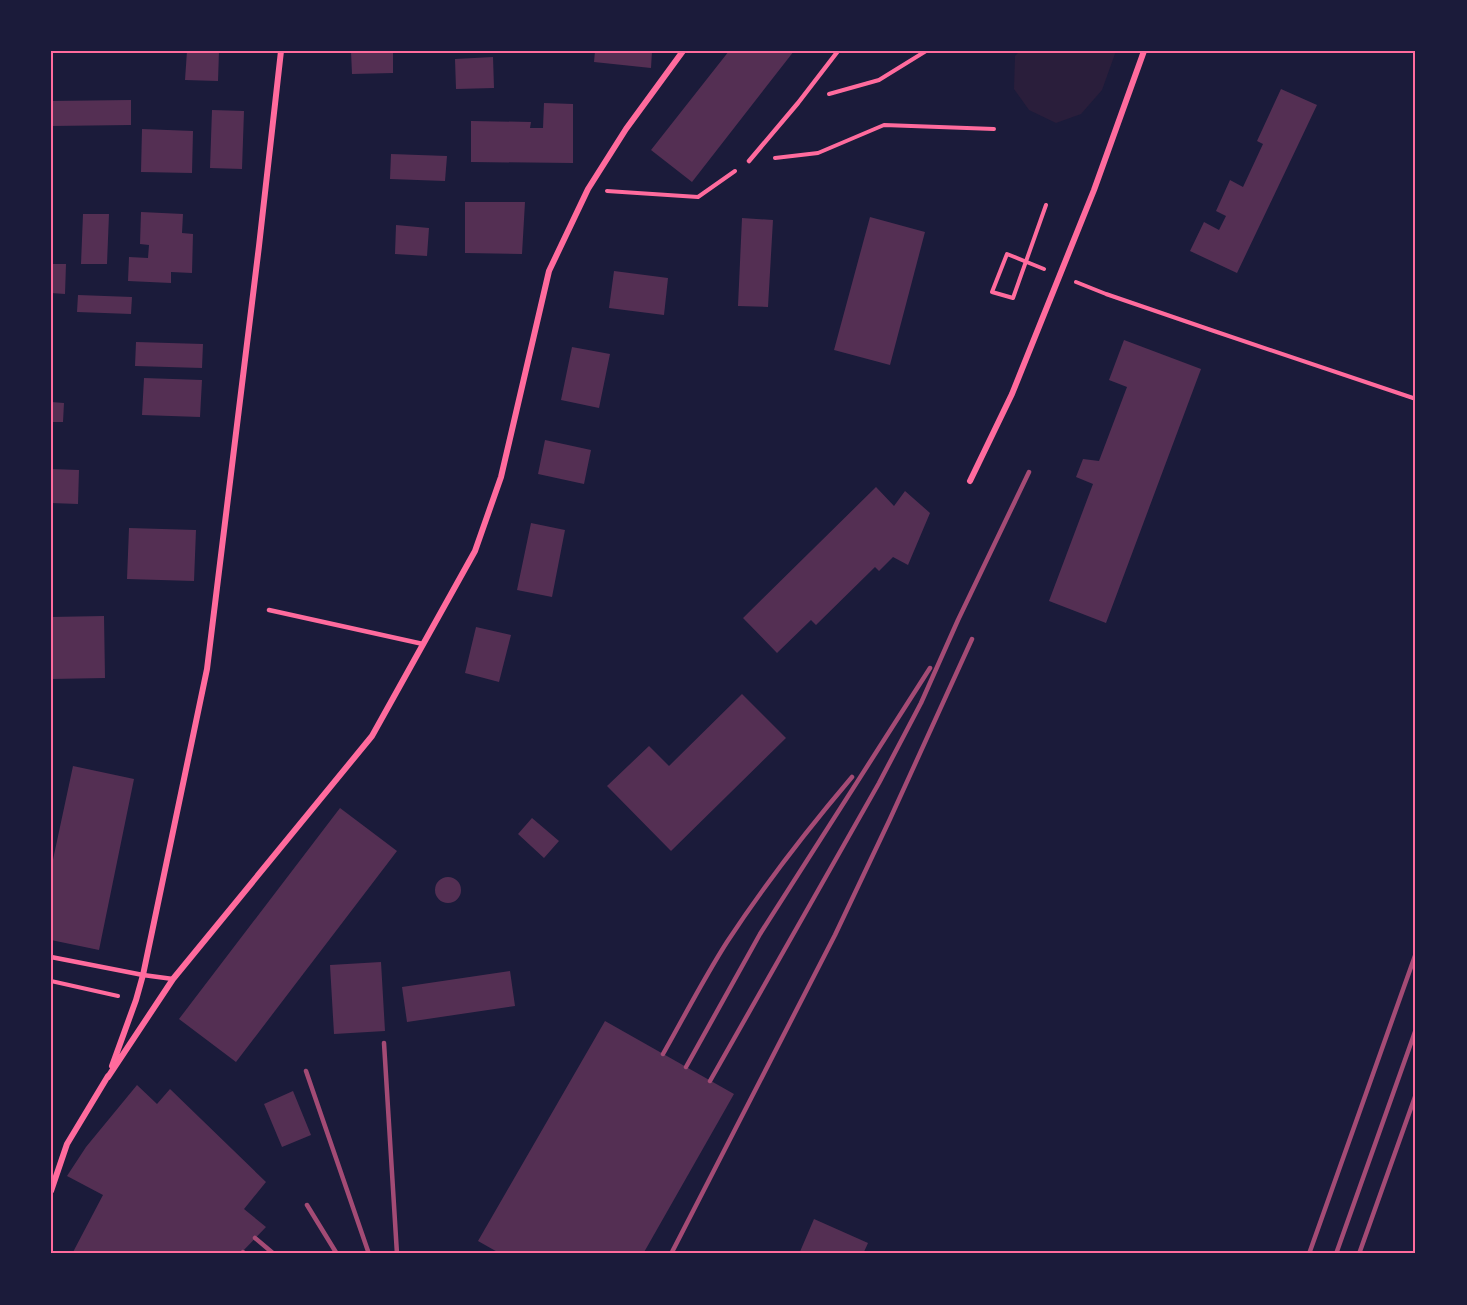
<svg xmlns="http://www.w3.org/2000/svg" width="1467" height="1305" font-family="'Noto Serif',serif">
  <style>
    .green { fill: #2a1e3b }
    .building { fill: #542f53 }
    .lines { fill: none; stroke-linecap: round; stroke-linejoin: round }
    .path { stroke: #ff6b9d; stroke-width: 4 }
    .service { stroke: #ff6b9d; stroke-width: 4.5 }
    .minor { stroke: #ff6b9d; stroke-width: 6 }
    .rail { stroke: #a44b75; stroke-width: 4.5 }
    .neatline { fill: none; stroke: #ff6b9d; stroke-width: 2 }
  </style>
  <rect width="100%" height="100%" fill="#1b1b3a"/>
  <!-- green -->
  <path class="green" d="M1020 51H1116L1102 90 1081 114 1056 123 1029 110 1014 89 1015 56Z"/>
  <!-- building -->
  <path class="building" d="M187 51H219L218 81 185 80Z
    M351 51H393V73L352 74Z
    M595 51H652L651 68 594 62Z
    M729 51H794L692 182 651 150Z
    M493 57 494 88 456 89 455 59Z
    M1281 89 1317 105 1237 273 1190 251 1204 222 1219 230 1226 216 1216 211 1230 180 1243 187 1263 144 1257 141Z
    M131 100V125L51 126V101Z
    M544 103 573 104V163L471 162V121L531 122 530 128H543Z
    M212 110 244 111 242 169 210 168Z
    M142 129 193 131 192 173 141 172Z
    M391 154 447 156 445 181 390 179Z
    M465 202H525L522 254 465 253Z
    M141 212 183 214 182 233 193 234 192 273 171 272V283L128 281 129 257 148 258 149 245 140 244Z
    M83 214H109L107 264H81Z
    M870 217 925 232 890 365 834 350Z
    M742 218 773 220 768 307 738 306Z
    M396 225 429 228 427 256 395 254Z
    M51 264H66L65 294 51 293Z
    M614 271 668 278 664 315 609 308Z
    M78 295 132 297 131 314 77 312Z
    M1124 340 1201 369 1106 623 1049 601 1093 484 1076 477 1083 459 1099 461 1127 387 1109 380Z
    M136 342 203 344 202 368 135 366Z
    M572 347 610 354 599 408 561 400Z
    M144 378 202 380 200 417 142 415Z
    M51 402 64 403 63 422H51Z
    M545 440 591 450 584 484 538 474Z
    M51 469 79 470 78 504 51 503Z
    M876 487 894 506 905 491 930 513 908 565 893 557 879 571 875 567 816 625 811 620 777 653 743 618Z
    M531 523 565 530 552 597 517 590Z
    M129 528 196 530 194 581 127 579Z
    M104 616 105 678 51 679V617Z
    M476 627 511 635 499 682 465 673Z
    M742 694 786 738 671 851 607 786 649 746 669 766Z
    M73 766 134 779 99 950 51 940V869Z
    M340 808 397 851 236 1062 179 1019Z
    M532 818 559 841 544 858 518 834Z
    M435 890a13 13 0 1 1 26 0a13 13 0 1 1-26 0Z
    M381 962 385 1031 334 1034 330 965Z
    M510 971 515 1006 407 1022 402 987Z
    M605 1021 734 1094 643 1254H501L478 1241Z
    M137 1085 157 1104 170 1089 266 1182 244 1209 266 1227 240 1254H72L103 1195 67 1176 86 1147Z
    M293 1091 311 1135 282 1147 264 1104Z
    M814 1219 868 1243 863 1254H799Z"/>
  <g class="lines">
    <!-- path -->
    <path class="path" d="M829 94 879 80 926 51
      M775 158 818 153 884 125 994 129
      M607 191 698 197 735 171
      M1044 269 1007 254 992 292 1013 298 1046 205
      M1076 282 1106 294 1211 330 1416 399
      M51 981 118 996"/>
    <!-- service -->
    <path class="service" d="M749 161 798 103 838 51
      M269 610 423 644
      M51 957 143 975 173 979"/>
    <!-- minor -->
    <path class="minor" d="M970 481 1012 394 1094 190 1144 51
      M112 1066 136 1000 143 975 207 669 259 246 281 51
      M108 1077 173 979 372 736 475 551 501 477 549 271 588 189 626 129 683 51
      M51 1191 67 1144 108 1076"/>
    <!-- rail -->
    <path class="rail" d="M384 1043 397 1254
      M663 1054C684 1017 704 978 727 942 765 884 807 830 852 777
      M686 1067 760 934 930 668
      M306 1071 369 1254
      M710 1081 879 783 921 703 958 620 1029 472
      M307 1205 337 1254
      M255 1238 274 1254
      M243 1252 246 1254
      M671 1254 835 935 890 819 972 639
      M1309 1254 1416 953
      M1336 1254 1416 1029
      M1359 1254 1416 1094"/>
  </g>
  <!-- border -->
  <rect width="1467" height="1305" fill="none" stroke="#1b1b3a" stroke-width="105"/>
  <rect x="52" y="52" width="1362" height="1200" class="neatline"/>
</svg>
